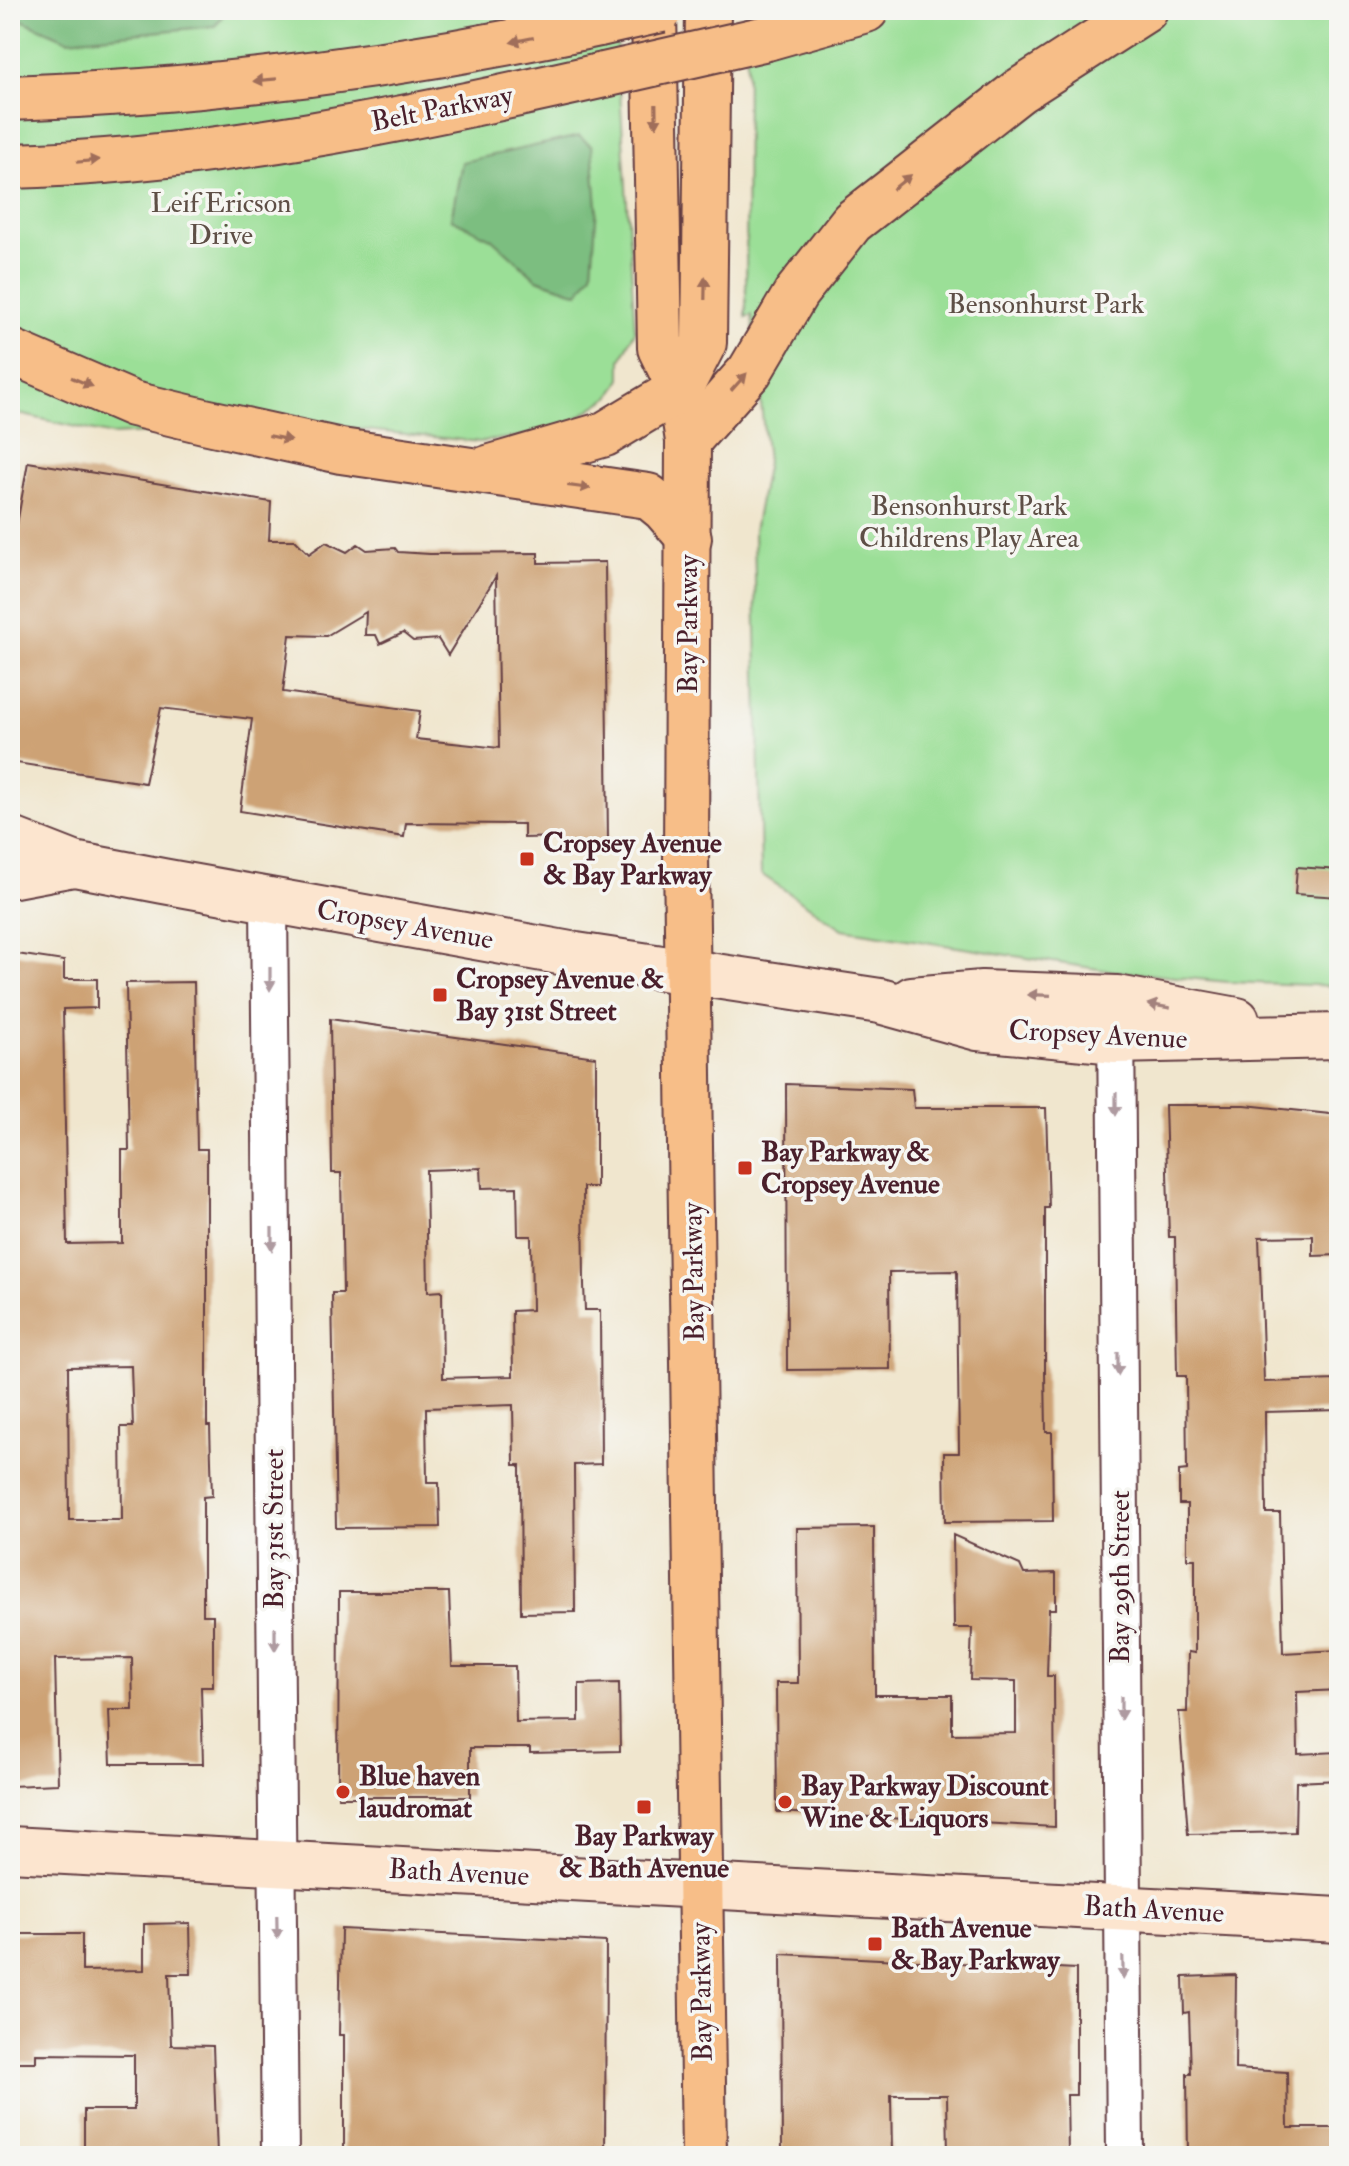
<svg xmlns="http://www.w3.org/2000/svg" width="1349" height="2166" font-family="'IM FELL Double Pica',serif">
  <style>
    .green { fill: #9bdf97; stroke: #727f61; stroke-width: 2 }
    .forest { fill: #7cbe80; stroke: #636e56; stroke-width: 2 }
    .building { fill: #cda274; fill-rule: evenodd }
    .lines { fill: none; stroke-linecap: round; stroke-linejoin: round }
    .street-casing { stroke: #633d43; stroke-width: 40 }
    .secondary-casing { stroke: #633d43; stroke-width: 48 }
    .primary-casing { stroke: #633d43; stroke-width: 48 }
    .highway-casing { stroke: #633d43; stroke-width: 48 }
    .street { stroke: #fff; stroke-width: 36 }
    .secondary { stroke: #fce5cf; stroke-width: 44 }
    .primary { stroke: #f7be88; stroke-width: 44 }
    .highway { stroke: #f7be88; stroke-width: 44 }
    .highway-bridge-casing { stroke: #633d43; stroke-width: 48; stroke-linecap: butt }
    .highway-bridge { stroke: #f7be88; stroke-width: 44 }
    .oneway { fill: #a06e5a }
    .oneway2 { fill: #ae9aa0 }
    .oneway3 { fill: #a3827d }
    .poi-dot { fill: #c8321e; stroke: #f6f6f2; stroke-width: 3 }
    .labels { text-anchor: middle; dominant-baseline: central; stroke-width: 7; stroke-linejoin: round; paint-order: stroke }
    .street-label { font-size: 28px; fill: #4a1f2b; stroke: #f6f6f2 }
    .park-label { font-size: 28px; fill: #5e4f46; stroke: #f6f6f2 }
    .poi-label { font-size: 28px; font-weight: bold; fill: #4a1f2b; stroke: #f6f6f2; text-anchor: start }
  </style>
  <rect width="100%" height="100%" fill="#f6f6f2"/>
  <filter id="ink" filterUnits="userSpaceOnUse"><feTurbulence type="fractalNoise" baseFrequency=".0125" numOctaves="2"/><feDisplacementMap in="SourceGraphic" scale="16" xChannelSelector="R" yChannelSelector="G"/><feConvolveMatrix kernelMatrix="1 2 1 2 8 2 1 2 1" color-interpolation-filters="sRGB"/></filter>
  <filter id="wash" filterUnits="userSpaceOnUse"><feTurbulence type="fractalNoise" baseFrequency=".006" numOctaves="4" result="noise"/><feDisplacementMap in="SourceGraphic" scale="32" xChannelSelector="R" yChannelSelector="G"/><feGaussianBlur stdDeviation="1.8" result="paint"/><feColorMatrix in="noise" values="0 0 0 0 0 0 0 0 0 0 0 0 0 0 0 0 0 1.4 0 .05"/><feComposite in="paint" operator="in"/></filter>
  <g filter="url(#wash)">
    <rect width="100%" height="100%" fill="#f0e6ce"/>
    <!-- green -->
    <path class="green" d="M10 10H615L635 331 621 360V379L611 396 557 431 480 442 309 424 112 435 10 412Z
      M747 10H1339V986L1228 982 1104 970 843 929 761 874 754 531 767 462 752 315 746 317Z"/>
    <!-- forest -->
    <path class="forest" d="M10 10H227L215 26 68 40 10 15Z
      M579 136 592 146 597 206 592 273 578 293 537 279 491 238 451 219 462 162Z"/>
    <g id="blocks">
      <!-- building -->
      <path class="building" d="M28 462 271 502 269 540H295L309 554 326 542 347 552 358 544 367 550 395 548 398 552 430 554 538 553V563L605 562 608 843 561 844V837L524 838V824L406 823 404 837 240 811 252 719 161 708 145 783 10 762V564ZM496 576 499 748 416 739 420 711 283 692 290 635 326 636 366 612 365 635H376L380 644 403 633 413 641 438 639 448 655Z
        M1297 867 1339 870V897L1295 894Z
        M10 953 64 961V979H97V1008L63 1009 67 1244 122 1243V1150H129L126 983 194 982 197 1149H207V1426H210L212 1496 203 1497V1615H213V1687H201L203 1764H111L109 1710H133L132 1658 55 1659 58 1784 10 1786V1745H14L10 1701ZM131 1366 133 1427H121L122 1520H69L68 1367Z
        M330 1019 596 1057V1187H583L584 1285 585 1310H600L601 1464 574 1465 575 1612 521 1613 520 1465H514L513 1405 426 1408 427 1483H439L440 1527 336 1528 332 1293H343L341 1173H332ZM481 1168 482 1188 517 1187 518 1236H531L532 1310 512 1311 513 1376 443 1378 442 1291 428 1292 426 1170Z
        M786 1084 912 1089 914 1108H1046L1049 1208H1045V1371L1046 1432H1052L1053 1521 945 1522 944 1453H959L957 1271 889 1272 890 1369 787 1370Z
        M1165 1105H1245L1339 1115V1255L1313 1256V1236L1259 1237 1264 1382 1339 1380V1410L1265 1412 1266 1513H1280L1283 1653 1339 1650V1690L1297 1692 1298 1754 1339 1752V1780L1296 1782 1295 1832 1188 1834 1179 1712H1187L1188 1652 1195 1653V1559H1187V1504H1179V1471L1187 1470 1186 1376H1177L1175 1237H1169Z
        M874 1527 875 1695H952V1734L1016 1733V1681L970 1680 972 1628H954L953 1535 1020 1565 1024 1574 1056 1573V1609H1049L1047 1676H1054L1055 1827 777 1812 776 1683H798L797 1528Z
        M339 1592H449L452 1666H515L516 1722 579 1721V1684L619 1683 620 1751 530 1753V1748H470V1797H338Z
        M190 1923 191 1974H169L171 2045 213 2046 217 2155 84 2156V2110H134V2055L36 2054V2062H10V1934H82V1971L144 1970V1924Z
        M341 1929 606 1942 605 2156H344V2035H339Z
        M781 1954 1076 1969V2095H1067L1068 2156H948L947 2095H891L892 2156H782Z
        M1236 1975 1235 2069 1287 2072 1288 2128H1339V2156H1188L1187 2074H1191L1189 2012 1184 2013 1183 1977Z"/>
    </g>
  </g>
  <g filter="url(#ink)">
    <use href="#blocks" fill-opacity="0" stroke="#633d43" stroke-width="2"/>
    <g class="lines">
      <!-- street casing -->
      <g class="street-casing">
        <path id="street" d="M269 901 280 2156
          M1116 1016 1125 2156"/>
      </g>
      <!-- secondary casing -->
      <g class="secondary-casing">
        <path id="secondary" d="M10 839 74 864 163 881 576 955 880 1001 978 1028 1116 1041 1339 1036
          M10 876 74 864
          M912 999 982 993 1117 998 1237 1020
          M10 1849 1339 1920"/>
      </g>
      <!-- primary casing -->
      <g class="primary-casing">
        <path id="primary" d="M654 10 660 348 680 389 688 441 686 857 704 2156
          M680 389 704 343 708 10"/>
      </g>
      <!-- highway casing -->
      <g class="highway-casing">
        <path id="highway" d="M767 38 866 10
          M10 98C208 92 405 66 599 24
          M10 166C210 161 410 119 604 75
          M10 351 133 404 204 421 341 451 648 496 664 509 689 538
          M688 441 750 371 796 293 852 222 1019 91 1145 10
          M488 468 605 434 680 389"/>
      </g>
      <!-- street -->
      <use href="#street" class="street"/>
      <!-- secondary -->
      <use href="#secondary" class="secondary"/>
      <!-- primary -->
      <use href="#primary" class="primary"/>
      <!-- highway -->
      <use href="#highway" class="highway"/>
      <!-- highway-bridge casing -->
      <g class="highway-bridge-casing">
        <path id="highway-bridge" d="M599 24 661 10
          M604 75 767 38"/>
      </g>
      <!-- highway-bridge -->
      <use href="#highway-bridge" class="highway-bridge"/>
    </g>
    <!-- one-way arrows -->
    <defs><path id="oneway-solid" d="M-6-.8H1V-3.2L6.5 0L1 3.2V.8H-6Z" transform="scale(2)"/></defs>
    <g class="oneway">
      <use href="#oneway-solid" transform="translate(522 40) rotate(168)"/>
      <use href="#oneway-solid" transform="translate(265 80) rotate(175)"/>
      <use href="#oneway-solid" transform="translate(656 116) rotate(89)"/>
      <use href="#oneway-solid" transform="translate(88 161) rotate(-6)"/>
      <use href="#oneway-solid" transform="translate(902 182) rotate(-38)"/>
      <use href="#oneway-solid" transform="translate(705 288) rotate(-89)"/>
      <use href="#oneway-solid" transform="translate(82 382) rotate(23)"/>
      <use href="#oneway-solid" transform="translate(739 382) rotate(-48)"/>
      <use href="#oneway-solid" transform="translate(280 438) rotate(12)"/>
      <use href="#oneway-solid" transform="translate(579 487) rotate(8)"/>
    </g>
    <g class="oneway2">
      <use href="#oneway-solid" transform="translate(270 979) rotate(90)"/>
      <use href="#oneway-solid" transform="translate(1116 1104) rotate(90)"/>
      <use href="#oneway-solid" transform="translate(272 1239) rotate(90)"/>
      <use href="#oneway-solid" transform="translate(1118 1364) rotate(90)"/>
      <use href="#oneway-solid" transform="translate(275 1639) rotate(90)"/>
      <use href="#oneway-solid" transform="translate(1121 1708) rotate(90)"/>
      <use href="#oneway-solid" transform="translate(277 1927) rotate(89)"/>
      <use href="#oneway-solid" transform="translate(1123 1968) rotate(89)"/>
    </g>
    <g class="oneway3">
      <use href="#oneway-solid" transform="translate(1039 995) rotate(-178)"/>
      <use href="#oneway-solid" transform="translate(1159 1006) rotate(-170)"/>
    </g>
  </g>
  <!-- markers -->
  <g class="poi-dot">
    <rect x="519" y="851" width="16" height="16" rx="4"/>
    <rect x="432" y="987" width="16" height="16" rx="4"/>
    <rect x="737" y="1160" width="16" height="16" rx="4"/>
    <circle cx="343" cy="1792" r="8"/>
    <circle cx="785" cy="1802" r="8"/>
    <rect x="636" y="1799" width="16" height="16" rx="4"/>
    <rect x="867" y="1936" width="16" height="16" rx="4"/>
  </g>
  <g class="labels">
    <!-- street labels -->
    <g class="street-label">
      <text transform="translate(442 109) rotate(-11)">Belt Parkway</text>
      <text transform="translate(688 624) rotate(-90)">Bay Parkway</text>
      <text transform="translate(405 925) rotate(10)">Cropsey Avenue</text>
      <text transform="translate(1098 1035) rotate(3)">Cropsey Avenue</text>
      <text transform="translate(694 1272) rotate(-91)">Bay Parkway</text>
      <text transform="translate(274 1529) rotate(-90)">Bay 31st Street</text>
      <text transform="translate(1120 1577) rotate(-90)">Bay 29th Street</text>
      <text transform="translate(459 1873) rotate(3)">Bath Avenue</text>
      <text transform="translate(1154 1910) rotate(3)">Bath Avenue</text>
      <text transform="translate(702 1992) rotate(-91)">Bay Parkway</text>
    </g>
    <!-- park labels -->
    <g class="park-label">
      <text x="221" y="203">Leif Ericson<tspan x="221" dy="32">Drive</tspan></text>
      <text x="1046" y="304">Bensonhurst Park</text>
      <text x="969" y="506">Bensonhurst Park<tspan x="969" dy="32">Childrens Play Area</tspan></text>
    </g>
    <!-- poi labels -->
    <g class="poi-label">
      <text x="543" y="843">Cropsey Avenue<tspan x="543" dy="32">&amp; Bay Parkway</tspan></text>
      <text x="456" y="979">Cropsey Avenue &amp;<tspan x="456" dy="32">Bay 31st Street</tspan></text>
      <text x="761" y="1152">Bay Parkway &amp;<tspan x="761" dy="32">Cropsey Avenue</tspan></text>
      <text x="359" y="1776">Blue haven<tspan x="359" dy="32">laudromat</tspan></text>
      <text x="801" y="1786">Bay Parkway Discount<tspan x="801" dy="32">Wine &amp; Liquors</tspan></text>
      <text x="644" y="1836" text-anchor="middle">Bay Parkway<tspan x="644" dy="32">&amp; Bath Avenue</tspan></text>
      <text x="891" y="1928">Bath Avenue<tspan x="891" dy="32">&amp; Bay Parkway</tspan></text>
    </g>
  </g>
  <!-- margin -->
  <rect width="1349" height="2166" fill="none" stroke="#f6f6f2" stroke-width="40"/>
</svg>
